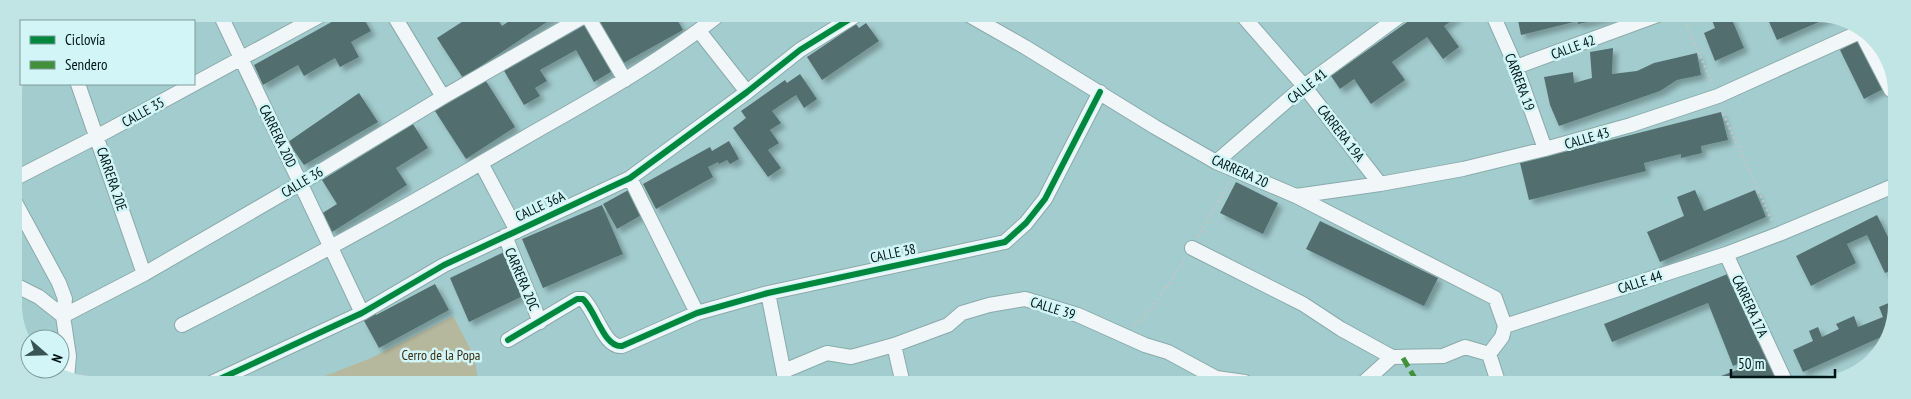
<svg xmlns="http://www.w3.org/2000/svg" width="1911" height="399" font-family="'PT Sans Narrow',sans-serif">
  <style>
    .green { fill: #b6b89e }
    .building { fill: #536e6e; filter: url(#shadow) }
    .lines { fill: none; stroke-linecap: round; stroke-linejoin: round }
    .minor-casing { stroke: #8aaaac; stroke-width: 16 }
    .path { stroke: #bbc7c7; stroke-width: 2.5; stroke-dasharray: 2.5 2.5; stroke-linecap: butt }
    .minor { stroke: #f1f7f8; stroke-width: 14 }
    .quiet { stroke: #42903a; stroke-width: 5; stroke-dasharray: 10 5; stroke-linecap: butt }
    .cycleway-casing { stroke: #d2f6f7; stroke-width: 9 }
    .cycleway { stroke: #00873e; stroke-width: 6 }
    .labels { text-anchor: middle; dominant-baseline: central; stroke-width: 5; stroke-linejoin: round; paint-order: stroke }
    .street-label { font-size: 14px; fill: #001314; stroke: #d2f6f7 }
    .park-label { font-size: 14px; fill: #3b2c12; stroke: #d2f6f7 }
  </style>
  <defs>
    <filter id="shadow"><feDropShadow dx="4.5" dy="4.5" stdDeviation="2.5" flood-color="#0004"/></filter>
  </defs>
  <rect width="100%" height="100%" fill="#a3ccce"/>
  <!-- green -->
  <path class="green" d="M453 316 474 356 479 384H311L310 382 371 358Z"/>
  <!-- building -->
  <path class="building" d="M346 14H361L371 31 351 42 359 57 340 67 335 58 304 76 298 65 263 85 254 65Z
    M465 14H494L502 26 519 14H559L463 78 437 38 468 18Z
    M599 14H674L683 30 620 65 593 18Z
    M1417 15H1460L1444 26 1459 47 1443 59 1427 37 1392 62 1405 80 1371 104 1354 79 1340 89 1331 76Z
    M1517 15H1616V16L1578 24V21L1521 35Z
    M1710 15H1730L1744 48 1715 61 1704 33 1715 28Z
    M1766 15H1833V16L1777 40Z
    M586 21 614 70 594 82 576 50 540 70 547 81 535 88 540 96 524 105 503 69Z
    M866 23 879 41 822 80 807 57 856 24 859 28Z
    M1874 37 1896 78V94L1872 38Z
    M1860 39 1885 88 1864 99 1840 50Z
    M1613 48 1612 74 1637 71 1654 63 1697 53 1701 75 1677 80 1660 91 1559 126 1550 105 1544 77 1573 72 1574 83 1592 78 1590 52Z
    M800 74 817 99 804 108 796 95 772 111 781 123 770 130 779 143 768 150 781 168 768 177 733 128 746 118 741 111 785 80 787 83Z
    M484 78 515 127 466 159 435 111Z
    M359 93 378 122 304 165 288 142Z
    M1721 112 1728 140 1701 146 1702 153 1681 158V154L1644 163 1646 171 1529 200 1520 163Z
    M413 124 428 148 396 168 407 185 332 232 321 214 337 204 322 180Z
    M729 141 739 159 730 164 727 160 719 164 718 162 708 167 713 177 656 209 643 184 710 147 712 151Z
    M1236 182 1278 203 1263 234 1220 213Z
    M632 188 645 213 617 229 603 204Z
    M1695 190 1704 211 1755 190 1766 217 1660 262 1647 232 1684 216 1677 197Z
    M602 205 623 254 543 288 522 239Z
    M1877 215 1896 253V268L1885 273 1867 235 1847 244 1856 263 1811 286 1796 256Z
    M1320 221 1438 278 1424 306 1306 249Z
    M504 252 523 296 469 322 450 278Z
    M1730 273 1758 341 1762 339 1780 385H1698L1747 366 1745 361 1733 366 1708 303 1612 342 1604 324Z
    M435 284 449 310 379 348 363 319 375 313 376 315Z
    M1896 300V321L1888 334 1803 372 1793 350 1813 341 1809 331 1818 327 1822 337 1839 329 1836 324 1854 316 1858 327 1883 317 1879 307Z"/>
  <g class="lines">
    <!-- minor casing -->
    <g class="minor-casing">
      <path id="minor" d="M220 14 362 313
        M393 14 443 97
        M967 14 1025 47 1155 127 1216 162 1296 196 1495 298 1505 326
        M587 15 625 80
        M1242 15 1304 86 1380 184
        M1493 15 1516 67 1545 149
        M699 31 747 92
        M1861 32 1891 90 1896 93
        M1516 67 1658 15
        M78 84 144 274
        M1216 162 1304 86 1401 15
        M481 163 517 231
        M630 178 697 313
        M14 179 98 136 323 14
        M1296 196 1380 184 1463 169 1545 149 1631 125 1718 96 1862 31
        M15 202 59 283 65 299 63 316 69 356 67 378
        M505 236 540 322
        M1192 248 1303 304 1341 329 1392 357 1443 356 1465 347 1489 354 1502 337 1505 326
        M1726 254 1787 385
        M15 285 39 297 63 316
        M768 293 786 384
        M63 316 144 274 301 183 443 97 588 14
        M182 325C298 266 412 204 524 138 590 100 657 64 716 17
        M1505 326 1726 254 1779 234 1896 185
        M508 340 577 299H583C596 311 604 348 622 346L697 313 768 293 1005 242 1026 223 1045 199 1100 92
        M894 345 903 384
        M1489 354 1499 385
        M784 371 827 353 851 357 894 345 948 325 962 313 989 305 1025 299 1078 315 1145 345 1168 352 1216 378 1245 382 1248 385
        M209 384 362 313 444 265 630 178 747 92 800 50 858 14
        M1361 385 1392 357"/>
    </g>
    <!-- path -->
    <path class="path" d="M1682 15 1713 85
      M1721 109 1773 223
      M1198 237 1230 181
      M1134 326 1153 307 1185 259
      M80 374 114 384"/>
    <!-- minor -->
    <use href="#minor" class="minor"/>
    <!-- quiet -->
    <path class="quiet" d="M1403 358 1419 385"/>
    <!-- cycleway casing -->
    <g class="cycleway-casing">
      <path id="cycleway" d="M508 340 577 299H583C596 311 604 348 622 346L697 313 768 293 1005 242 1026 223 1045 199 1100 92
        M209 384 362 313 444 265 630 178 747 92 800 50 858 14"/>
    </g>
    <!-- cycleway -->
    <use href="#cycleway" class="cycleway"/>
  </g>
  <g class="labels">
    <!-- street labels -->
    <g class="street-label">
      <text transform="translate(1573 47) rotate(-20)">CALLE 42</text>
      <text transform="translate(1520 82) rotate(69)">CARRERA 19</text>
      <text transform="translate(1307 86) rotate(-39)">CALLE 41</text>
      <text transform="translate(143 112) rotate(-29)">CALLE 35</text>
      <text transform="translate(1341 133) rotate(52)">CARRERA 19A</text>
      <text transform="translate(278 136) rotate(64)">CARRERA 20D</text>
      <text transform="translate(1587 138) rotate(-16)">CALLE 43</text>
      <text transform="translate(1240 171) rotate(24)">CARRERA 20</text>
      <text transform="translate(112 179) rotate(71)">CARRERA 20E</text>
      <text transform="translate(302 182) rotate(-31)">CALLE 36</text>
      <text transform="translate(540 206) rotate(-25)">CALLE 36A</text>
      <text transform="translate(893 253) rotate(-12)">CALLE 38</text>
      <text transform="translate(522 279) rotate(67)">CARRERA 20C</text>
      <text transform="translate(1640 282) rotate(-18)">CALLE 44</text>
      <text transform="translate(1750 306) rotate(65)">CARRERA 17A</text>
      <text transform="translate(1053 308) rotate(17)">CALLE 39</text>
    </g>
    <!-- park labels -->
    <g class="park-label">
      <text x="441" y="355">Cerro de la Popa</text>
    </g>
  </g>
  <!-- crop -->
  <path d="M0 0H1911V399H0ZM93 22H1817A71 71 0 0 1 1888 93V305A71 71 0 0 1 1817 376H93A71 71 0 0 1 22 305V93A71 71 0 0 1 93 22Z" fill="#c1e4e5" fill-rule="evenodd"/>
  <!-- legend -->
  <rect x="20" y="20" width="175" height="65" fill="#d2f6f7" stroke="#7e9b9c"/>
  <rect x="30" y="36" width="25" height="8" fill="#00873e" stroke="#7e9b9c"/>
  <text x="65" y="45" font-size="15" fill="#001314">Ciclovía</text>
  <rect x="30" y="61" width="25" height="8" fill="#42903a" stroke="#7e9b9c"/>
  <text x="65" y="70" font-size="15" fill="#001314">Sendero</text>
  <!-- north arrow -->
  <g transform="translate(45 354) rotate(110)"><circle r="24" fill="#d2f6f7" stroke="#7e9b9c"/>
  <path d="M0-4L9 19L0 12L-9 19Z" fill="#395455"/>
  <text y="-8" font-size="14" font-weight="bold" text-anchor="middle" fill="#001314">N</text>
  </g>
  <!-- scale -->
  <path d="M1731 369v8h104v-8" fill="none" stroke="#001314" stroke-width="2.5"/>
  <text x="1738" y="369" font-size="15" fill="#001314" stroke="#d2f6f7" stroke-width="4" paint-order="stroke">50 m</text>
</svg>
